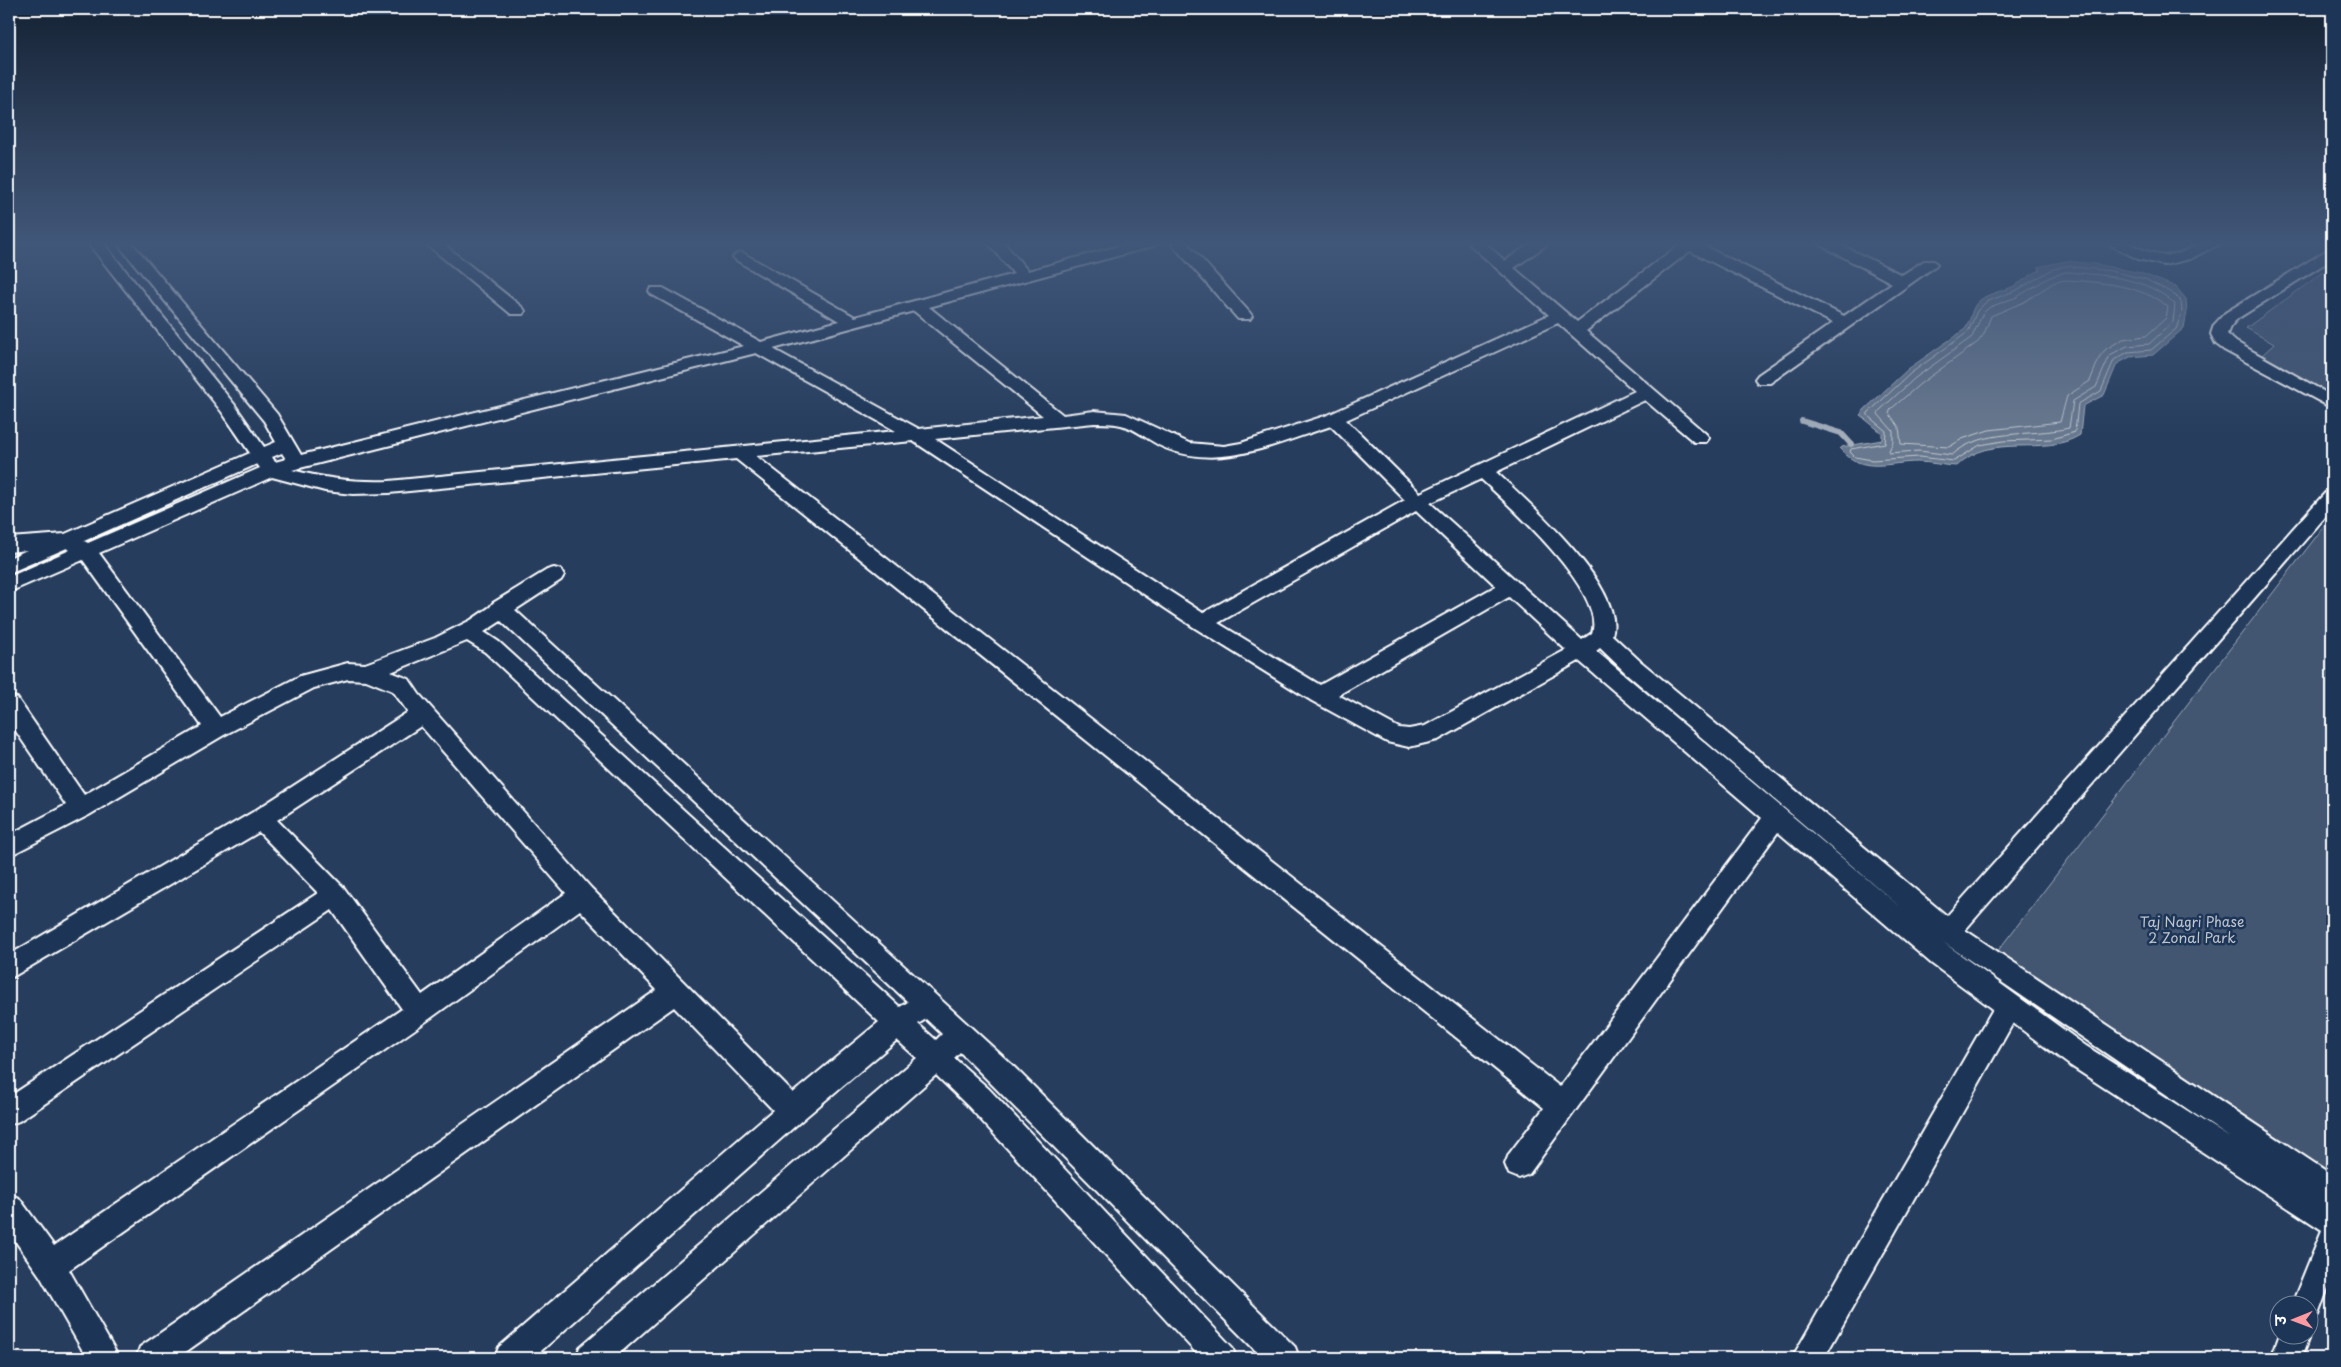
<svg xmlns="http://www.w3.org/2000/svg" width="2341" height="1367" font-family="'Playpen Sans','Playpen Sans Deva',sans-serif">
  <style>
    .green { fill: #425672; stroke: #a0aab8 }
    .water { fill: #67788e; stroke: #a4aebb }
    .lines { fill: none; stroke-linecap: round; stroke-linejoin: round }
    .shore { stroke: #c2c9d2; stroke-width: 1 }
    .stream { stroke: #a4aebb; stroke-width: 6 }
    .street-casing { stroke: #fff; stroke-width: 4 }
    .street { fill: #1d3557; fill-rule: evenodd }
    .labels { text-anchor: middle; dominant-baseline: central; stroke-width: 5; stroke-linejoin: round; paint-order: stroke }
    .park-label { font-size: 14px; fill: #bdc4ce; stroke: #1d3557 }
  </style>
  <rect width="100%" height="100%" fill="#263d5e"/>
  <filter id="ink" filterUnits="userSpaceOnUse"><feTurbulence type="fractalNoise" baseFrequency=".02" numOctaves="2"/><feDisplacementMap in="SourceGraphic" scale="10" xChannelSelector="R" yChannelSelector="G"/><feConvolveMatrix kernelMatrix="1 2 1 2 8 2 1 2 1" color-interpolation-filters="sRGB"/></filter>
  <g filter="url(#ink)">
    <!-- green -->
    <path class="green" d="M2332 266V398L2259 358 2274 344 2246 328Z
      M2332 516V1200L1995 970 1990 961Z"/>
    <!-- water -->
    <path class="water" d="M2065 261 2096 264 2141 273 2176 287 2186 299 2187 312 2184 328 2153 355 2130 357 2117 364 2104 395 2083 406 2080 435C2044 458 1992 431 1957 466 1944 466 1931 462 1918 462 1888 462 1863 475 1840 449L1842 447 1882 440V433L1860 415 1864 410 1908 369 1965 329C1971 321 1970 312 1976 304 1986 292 2003 292 2016 285 2024 280 2031 274 2040 270L2038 267Z"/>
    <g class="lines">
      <!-- shore -->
      <path class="shore" d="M2065 266 2111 271 2145 279 2172 293 2181 302 2182 312 2176 329 2151 350 2128 352 2114 360 2101 391 2078 404 2075 432 2052 439 2003 441 1980 445 1954 461 1919 457 1872 460 1855 457 1850 452 1851 449 1885 443 1886 431 1868 416V413L1911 373 1968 332 1977 311 1986 302 2017 290 2051 270Z
        M2066 272C2103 275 2147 277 2175 304L2173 322 2149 344 2127 346 2110 355 2096 387 2073 401 2069 428C2031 437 1982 428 1952 455L1919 451 1888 453 1893 442V431L1878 414 1879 411 1915 378 1972 337 1983 313 1990 307 2017 297 2048 278Z
        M2066 280C2099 282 2142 285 2168 307L2166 318 2146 336 2123 339 2106 349 2100 356 2090 381 2067 396 2060 422 1989 430 1962 439 1949 447 1901 444 1899 427 1889 413 1891 409 1920 384 1978 342 1984 334 1991 316 2024 302 2053 283Z"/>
      <!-- stream -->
      <path class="stream" d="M1802 421 1841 433 1851 444"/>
      <!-- street casing -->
      <g class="street-casing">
        <path id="street" d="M88 243H103L234 404 264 447 276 442 264 421 117 243H132L277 414 301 455 744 346 651 294 649 291 651 288H663L761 342 839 321 736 260 733 257 736 254 741 252 855 317 1014 274 988 243H1004L1028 271 1130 243H1156L1154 246 929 307 1063 415 1094 411 1126 414 1189 443 1224 446 1241 443 1328 415 1549 315 1468 243H1485L1505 261 1531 243H1549L1514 268 1577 322 1679 245 1678 243H1698L1844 316 1892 283 1817 243H1837L1902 275 1924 261H1934L1937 264 1934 267 1770 383H1758L1755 379 1758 375 1833 323 1690 251 1586 331 1706 434 1709 438 1706 442H1694L1645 400 1496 472C1528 502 1627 589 1612 635L1640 661 1947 916 2325 493 2332 491V509L1965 930 2332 1175V1277L2318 1315 2308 1318V1304H2292L2322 1230 2068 1064 2013 1023 1824 1358H1792L1993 1009 1932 964 1778 832 1529 1174 1519 1178 1509 1174 1505 1164 1509 1154 1544 1108 736 459 389 493 353 494 325 491 272 477 99 553 220 717 300 676 348 663 365 664 435 638 471 620 490 607 493 603 547 570 554 568 561 570 564 575 561 580 515 610 1011 1064 1295 1347 1299 1358H1263L960 1052 954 1058 989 1089 1232 1347 1236 1358H1201L969 1107 936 1075 614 1358H576L580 1347 917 1058 897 1040 802 1120 533 1358H495L499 1347 773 1110 674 1007 177 1358H136L140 1347 657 990 580 910 428 1020 69 1270 119 1358H87L40 1276 9 1232V1194L19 1198 54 1246 402 1009 332 910 19 1121 9 1125V1097L318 893 259 832 9 979V955L253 812 408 712 393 691 366 680 348 679 314 688 224 735 89 815 9 856V835L66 805 9 721V696L17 698 84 795 202 726 83 560 9 592V577L70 550 67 548 9 573V558L27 550 9 552V538L65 534 250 453 222 412ZM914 311 1043 416 919 429 773 349ZM1558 323 1635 391 1420 493 1346 420ZM756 353 896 431 389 481C353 482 327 479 292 470ZM1094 423C1103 423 1112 423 1121 425 1136 428 1150 442 1165 448 1221 471 1277 443 1331 426L1405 500 1203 613 935 439ZM913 441 1195 628 1312 701 1387 742 1409 747 1438 740 1579 661 1762 818 1560 1087 756 456ZM282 453 286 459 275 462 272 457ZM257 464 260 468 88 543 84 541ZM1481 479C1510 506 1606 592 1592 633L1582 640 1430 503ZM1416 511 1496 586 1320 685 1218 623ZM1509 597 1566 650 1425 726 1409 729 1399 728 1338 695ZM501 621 908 1002 900 1007 499 642 484 632ZM467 641 485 652 879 1022 793 1093 591 888 419 694 409 679 391 672ZM1600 648 1626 673 1904 910 1596 651ZM421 726 566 893 422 995 344 888 277 820ZM1943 942 2230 1138 2086 1046ZM926 1019 942 1034 936 1040 918 1024Z
          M425 243H442L523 308 525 311 523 314H511Z
          M1171 243H1187L1250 313 1252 316 1250 319H1238Z
          M2107 243H2127L2149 252 2164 256 2180 253 2201 243H2221L2190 259 2164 265 2138 259Z
          M2332 247V259L2237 319 2230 327 2227 334 2236 342 2332 396V408L2224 350 2216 344 2211 334 2214 325 2225 313Z
          M2308 1330 2310 1334 2301 1358H2271L2280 1334H2308Z"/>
      </g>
      <!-- street -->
      <use href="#street" class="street"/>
    </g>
  </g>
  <!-- sky -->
  <linearGradient id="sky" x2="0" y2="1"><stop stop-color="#152234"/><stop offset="0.56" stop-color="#415779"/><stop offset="1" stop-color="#415779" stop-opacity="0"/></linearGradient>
  <rect width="2341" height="435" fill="url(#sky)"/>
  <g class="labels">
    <!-- park labels -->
    <g class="park-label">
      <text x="2192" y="921">Taj Nagri Phase<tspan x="2192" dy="16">2 Zonal Park</tspan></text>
    </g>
  </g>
  <!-- margin -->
  <rect width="2341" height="1367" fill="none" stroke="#1d3557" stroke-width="30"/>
  <rect x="15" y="15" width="2311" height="1337" fill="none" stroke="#fff" stroke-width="2" filter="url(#ink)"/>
  <!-- north arrow -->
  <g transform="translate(2294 1320) rotate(269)"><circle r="24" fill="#1d3557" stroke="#77869a"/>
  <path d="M0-4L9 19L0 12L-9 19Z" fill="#ff9aa2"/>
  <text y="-8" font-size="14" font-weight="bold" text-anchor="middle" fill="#ffffff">उ</text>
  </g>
</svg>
